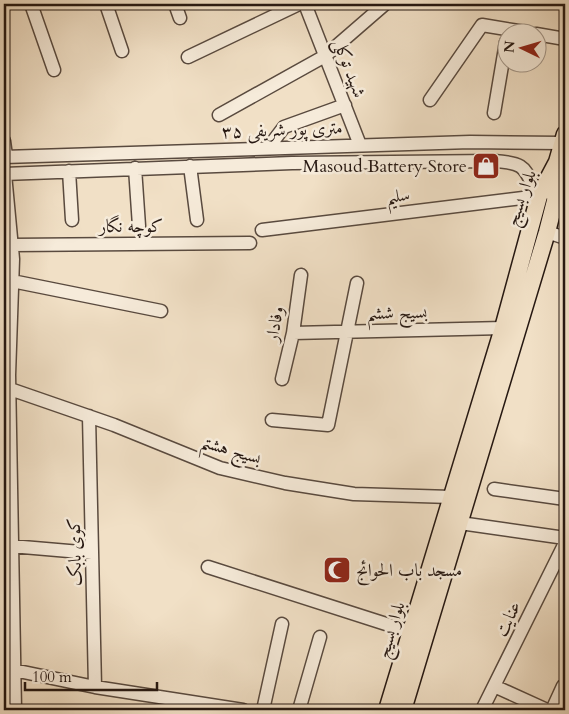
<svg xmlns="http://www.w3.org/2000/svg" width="569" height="714" font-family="Cardo,Amiri,serif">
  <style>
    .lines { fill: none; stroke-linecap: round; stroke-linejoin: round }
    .minor-casing { stroke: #594a3f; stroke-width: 15 }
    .major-casing { stroke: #261812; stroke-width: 19 }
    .minor { stroke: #f6ebda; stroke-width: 12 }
    .major { stroke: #f1e0c6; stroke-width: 16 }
    .labels { text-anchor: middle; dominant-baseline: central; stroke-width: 5; stroke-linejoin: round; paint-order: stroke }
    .street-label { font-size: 18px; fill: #261812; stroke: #f6ebda }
    .poi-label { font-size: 18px; fill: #261812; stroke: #f6ebda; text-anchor: end }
  </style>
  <rect width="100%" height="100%" fill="#f1e0c6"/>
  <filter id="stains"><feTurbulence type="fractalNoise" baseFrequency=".004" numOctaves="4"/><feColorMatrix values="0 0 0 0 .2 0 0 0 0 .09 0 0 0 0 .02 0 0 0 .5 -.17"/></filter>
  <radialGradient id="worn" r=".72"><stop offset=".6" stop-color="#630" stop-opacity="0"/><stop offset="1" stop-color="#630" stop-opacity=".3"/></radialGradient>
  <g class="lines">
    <!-- minor casing -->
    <g class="minor-casing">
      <path id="minor" d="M31 4 54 70
        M106 4 122 51
        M175 4 180 18
        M305 4 360 145
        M536 34 565 39
        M188 57 299 4
        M430 100 482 25 525 32
        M494 113 506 42
        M219 115 325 56 385 4
        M4 141 6 156
        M268 148 284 127 345 105
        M4 157 470 142 562 143
        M190 166 197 220
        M135 168 139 226
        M69 171 72 220
        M4 174 292 163 494 161C529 163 523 169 539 196L262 230
        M5 174 13 259 9 375 15 710
        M547 232 565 238
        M12 245 250 243
        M12 281 161 311
        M293 333 503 328
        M282 379 293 333 301 275
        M10 389 114 425 220 468 285 483 354 494 451 497
        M89 416 95 687
        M272 420 328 425 357 283
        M494 489 565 499
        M460 523 565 538
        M11 546 92 553
        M208 567 411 632
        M4 668 95 687 243 710
        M494 686 547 710
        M263 710 282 624
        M299 710 320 637
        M482 710 565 543
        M552 710 563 686"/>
    </g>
    <!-- major casing -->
    <g class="major-casing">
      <path id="major" d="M387 710 503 328 539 196 557 162 565 134
        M403 710 547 232 555 201 557 167"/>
    </g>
    <!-- minor -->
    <use href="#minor" class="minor"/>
    <!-- major -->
    <use href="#major" class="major"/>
  </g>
  <!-- icons -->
  <defs>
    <g id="shop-square" transform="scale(1.4375)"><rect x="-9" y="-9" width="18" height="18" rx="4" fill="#8f2418" stroke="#f6ebda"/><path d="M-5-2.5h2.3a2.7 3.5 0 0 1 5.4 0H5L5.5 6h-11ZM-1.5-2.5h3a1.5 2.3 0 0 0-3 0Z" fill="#fff"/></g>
    <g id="mosque-square" transform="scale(1.4375)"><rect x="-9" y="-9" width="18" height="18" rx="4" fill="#8f2418" stroke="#f6ebda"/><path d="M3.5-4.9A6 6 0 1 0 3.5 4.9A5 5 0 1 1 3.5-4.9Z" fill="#fff"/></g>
  </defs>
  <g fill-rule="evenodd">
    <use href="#shop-square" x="486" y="166"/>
    <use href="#mosque-square" x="337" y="570"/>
  </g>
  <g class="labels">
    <!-- street labels -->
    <g class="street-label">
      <text transform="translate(349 68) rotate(69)">شهید توکلی</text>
      <text transform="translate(282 130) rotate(-2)">۳۵ متری پور شریفی</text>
      <text transform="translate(398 196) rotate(-7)">سلیم</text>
      <text transform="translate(521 198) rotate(-70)">بلوار بسیج</text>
      <text x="131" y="226">کوچه نگار</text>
      <text transform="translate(397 313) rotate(-1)">بسیج ششم</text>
      <text transform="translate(275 324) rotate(-80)">وفادار</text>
      <text transform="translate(231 450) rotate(17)">بسیج هشتم</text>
      <text transform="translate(75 552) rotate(-91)">کوی بابک</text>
      <text transform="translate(508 619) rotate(-64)">عنایت</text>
      <text transform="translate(391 630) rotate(-73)">بلوار بسیج</text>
    </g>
    <!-- poi labels -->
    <g class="poi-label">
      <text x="467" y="166">Masoud Battery Store</text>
      <text x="356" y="570" text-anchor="start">مسجد باب الحوائج</text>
    </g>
  </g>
  <!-- margin -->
  <rect width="569" height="714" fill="none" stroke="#f1e0c6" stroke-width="20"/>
  <rect x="5" y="5" width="559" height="704" fill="none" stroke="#261812" stroke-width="2.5"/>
  <rect x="10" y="10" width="549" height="694" fill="none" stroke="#261812"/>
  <!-- north arrow -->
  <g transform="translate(522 48) rotate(275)"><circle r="24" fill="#f6ebda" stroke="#a3978a"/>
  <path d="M0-4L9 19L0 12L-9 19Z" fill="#8f2418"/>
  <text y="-8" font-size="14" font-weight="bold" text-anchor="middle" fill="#261812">N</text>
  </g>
  <!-- scale -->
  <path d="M25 682v8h132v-8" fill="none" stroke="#261812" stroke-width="2.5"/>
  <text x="32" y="682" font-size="15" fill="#261812" stroke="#f6ebda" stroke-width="4" paint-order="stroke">100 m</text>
  <rect width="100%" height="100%" filter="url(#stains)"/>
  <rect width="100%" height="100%" fill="url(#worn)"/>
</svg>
